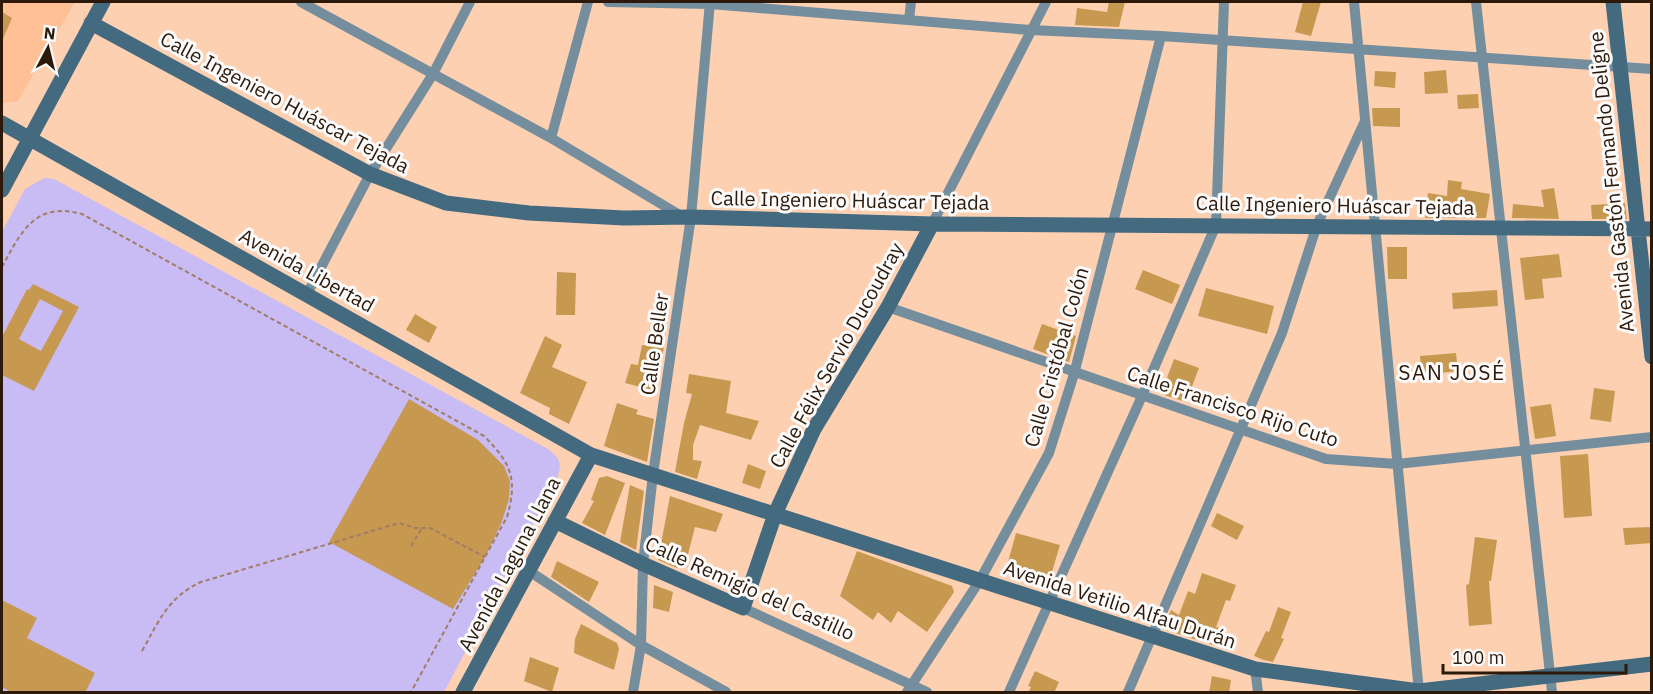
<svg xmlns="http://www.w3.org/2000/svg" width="1653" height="694" font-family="'IBM Plex Sans',sans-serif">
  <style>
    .built { fill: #ffc095 }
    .green { fill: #c9bbf4 }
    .building { fill: #c7984f; fill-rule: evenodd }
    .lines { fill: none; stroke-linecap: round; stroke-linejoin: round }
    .path { stroke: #a07e66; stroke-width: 2; stroke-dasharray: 4.5 3; stroke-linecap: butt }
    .street { stroke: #758e9e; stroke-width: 10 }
    .secondary { stroke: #446a80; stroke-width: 15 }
    .labels { text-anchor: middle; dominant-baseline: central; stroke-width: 6; stroke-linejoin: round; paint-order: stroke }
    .street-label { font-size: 20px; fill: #2d1909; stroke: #fbfbfb }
    .neighbourhood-label { font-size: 21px; letter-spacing: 1.5px; fill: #2d1909; stroke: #fbfbfb }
  </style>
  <rect width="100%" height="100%" fill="#fdd0b1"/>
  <!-- built -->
  <path class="built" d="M2 2H75L18 101 3 103Z"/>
  <!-- green -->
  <path class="green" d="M44 178 54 179 548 449C561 459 562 463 557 479L444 692H2V232L25 189Z"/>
  <!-- building -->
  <path class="building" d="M1109 2H1125L1119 27 1075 25 1077 8 1107 12Z
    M1303 2H1321L1311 36 1295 32Z
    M2 12 12 18 2 41Z
    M1446 70 1448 93 1425 94 1424 72Z
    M1375 71 1396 72 1395 88 1374 86Z
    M1478 94 1479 108 1458 109 1457 95Z
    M1372 108H1400V127L1373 126Z
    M1448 180 1462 182 1461 189 1490 194 1486 218H1425L1428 193 1447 196Z
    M1554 188 1559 219 1512 218 1513 204 1544 207 1541 190Z
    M1625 203 1627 219H1592L1591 205Z
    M1387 247H1407V279H1388Z
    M1559 254 1562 277 1542 279 1544 298 1525 300 1520 258Z
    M1143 270 1180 285 1172 304 1135 289Z
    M557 272 576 273 575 315H556Z
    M33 284 79 307 34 391 2 375V337L27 289 29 290ZM40 299 63 311 41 351 19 339Z
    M1206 288 1274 306 1267 334 1198 316Z
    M1497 290 1498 306 1453 309 1452 293Z
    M415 314 437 327 429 343 406 330Z
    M1042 324 1076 336 1069 362 1033 349Z
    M545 336 562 345 552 367 587 382 569 424 549 414 550 408 520 393Z
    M642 345 664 347 656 391 625 383 631 364 638 365Z
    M1456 353 1458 371 1422 375 1420 356Z
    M1174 359 1199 368 1186 402 1161 394Z
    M689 374 731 381 726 413 759 421 751 440 700 425 693 445V460L702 461 697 479 675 472 684 423 692 394 686 393Z
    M1594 388 1615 391 1611 422 1590 419Z
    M409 399 478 440 504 466 510 481 509 499 501 524 485 557 453 609 329 542Z
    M617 403 638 410 636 414 654 419 647 462 604 446Z
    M1551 404 1556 436 1535 439 1530 407Z
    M1588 454 1592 516 1564 518 1560 456Z
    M748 464 766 471 760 489 742 483Z
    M607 476 625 483 605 535 582 523 594 501 591 500 599 478Z
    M630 485 644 491 636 550 620 542Z
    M670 496 723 514 716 532 695 527 685 566 680 564 677 568 658 560Z
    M1217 513 1244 526 1237 540 1211 526Z
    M1652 527V543L1625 545 1623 528Z
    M1016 533 1060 545 1048 585 1005 573Z
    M1475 537 1497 540 1491 581H1489L1492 624 1469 626 1466 585 1469 584Z
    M857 551 952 586 954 592 927 632 898 611 891 623 878 612 873 620 840 596Z
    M557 561 599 582 589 602 551 577Z
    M1202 573 1236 585 1230 601 1226 600 1216 627 1222 629 1216 646 1163 629 1171 610 1179 615 1188 591 1195 594Z
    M654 585 673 592 669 612 653 608Z
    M2 600 37 618 27 638 95 673 85 693H13L2 687Z
    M1278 607 1291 612 1281 638 1284 639 1273 662 1264 660 1254 656 1266 631 1269 632Z
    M581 624 617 643 619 649 614 670 574 653 575 639Z
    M530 657 559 668 552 692 524 681Z
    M1035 671 1059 682 1054 693H1028L1031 687 1028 686Z
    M1212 676 1231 680 1229 693H1209Z"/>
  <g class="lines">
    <!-- path -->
    <path class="path" d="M2 267C21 232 35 201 82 214L484 436C511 463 518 479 507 517L411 692
      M411 546 422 528
      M142 651C159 621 168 597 201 582L399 523 415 528H430L485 557"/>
    <!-- street -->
    <path class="street" d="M301 2 551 138 683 217
      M608 2 710 4 1030 30 1161 36 1652 69
      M1354 2 1419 692
      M1476 2 1552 692
      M909 20 911 2
      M551 138 588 2
      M932 224 1046 2
      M307 294 370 174 433 74 470 2
      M888 307 1326 459 1397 464 1652 437
      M529 571 641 645 726 692
      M743 608 927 692
      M1255 669 1258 692
      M633 692 641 645 643 564 653 474 691 217 710 2
      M907 692 980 580 1049 453 1074 374 1161 36
      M1009 692 1142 396 1216 225 1224 2
      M1128 692 1282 333 1317 225 1364 123"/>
    <!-- secondary -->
    <path class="secondary" d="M1613 2 1652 357
      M91 23 370 174 446 203 529 213 624 218 691 217 932 224 1652 229
      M2 123 591 455 1255 669 1419 691 1652 664
      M2 190 103 2
      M555 521 643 564 743 608 775 514 814 429 888 307 932 224
      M463 692 591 455"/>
  </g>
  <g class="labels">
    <!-- street labels -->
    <g class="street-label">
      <text transform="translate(285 102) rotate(28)">Calle Ingeniero Huáscar Tejada</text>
      <text transform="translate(1611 182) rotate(-96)">Avenida Gastón Fernando Deligne</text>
      <text transform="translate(850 200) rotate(1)">Calle Ingeniero Huáscar Tejada</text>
      <text transform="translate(1335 205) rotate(1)">Calle Ingeniero Huáscar Tejada</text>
      <text transform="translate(307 270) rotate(29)">Avenida Libertad</text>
      <text transform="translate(654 344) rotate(-82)">Calle Beller</text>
      <text transform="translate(836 355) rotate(-61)">Calle Félix Servio Ducoudray</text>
      <text transform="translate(1056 357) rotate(-74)">Calle Cristóbal Colón</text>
      <text transform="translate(1233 406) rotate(18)">Calle Francisco Rijo Cuto</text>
      <text transform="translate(509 564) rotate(-62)">Avenida Laguna Llana</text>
      <text transform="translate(750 588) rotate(24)">Calle Remigio del Castillo</text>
      <text transform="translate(1120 604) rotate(18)">Avenida Vetilio Alfau Durán</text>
    </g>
    <!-- neighbourhood labels -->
    <g class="neighbourhood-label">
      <text x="1452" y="372">SAN JOSÉ</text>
    </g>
  </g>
  <!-- border -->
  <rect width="1653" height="694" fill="none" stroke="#2d1909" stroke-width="6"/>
  <!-- north arrow -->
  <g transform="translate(48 48) rotate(7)" stroke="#fbfbfb" stroke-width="4.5" paint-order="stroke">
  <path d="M0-4.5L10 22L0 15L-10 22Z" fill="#2d1909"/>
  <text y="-9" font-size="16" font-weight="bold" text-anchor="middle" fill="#2d1909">N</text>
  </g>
  <!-- scale -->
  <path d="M1443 664v9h183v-9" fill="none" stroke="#2d1909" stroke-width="3"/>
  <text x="1452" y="664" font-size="18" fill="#2d1909" stroke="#fbfbfb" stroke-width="4.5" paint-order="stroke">100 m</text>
</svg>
